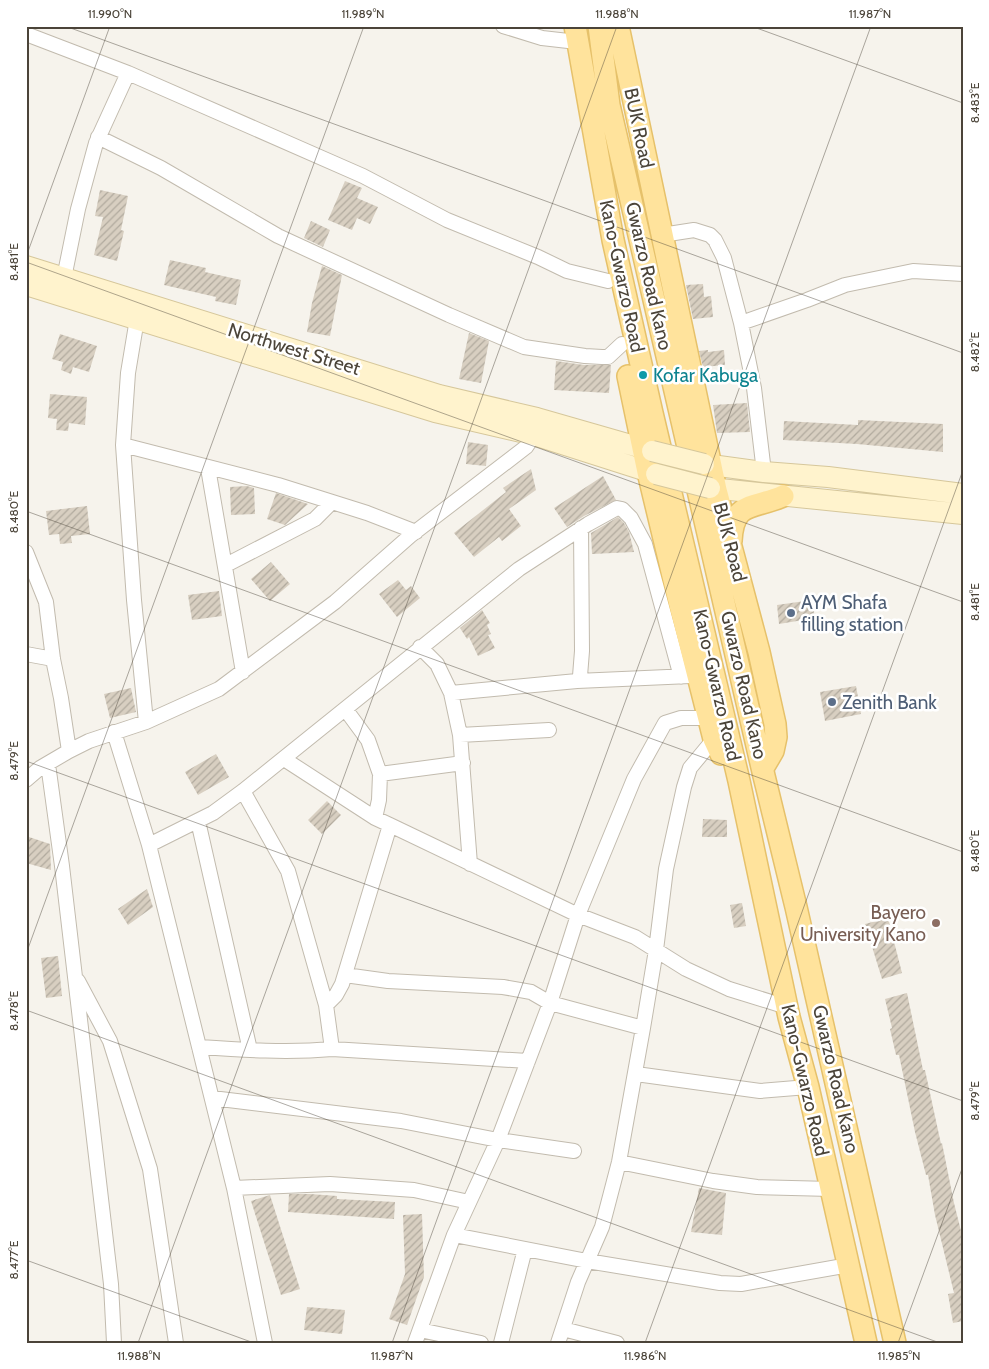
<svg xmlns="http://www.w3.org/2000/svg" width="989" height="1369" font-family="Cabin,sans-serif">
  <style>
    .building { fill: url(#building-hatch) }
    .lines { fill: none; stroke-linecap: round; stroke-linejoin: round }
    .minor-casing { stroke: #c2bbae; stroke-width: 16 }
    .secondary-casing { stroke: #d6c79b; stroke-width: 22 }
    .primary-casing { stroke: #e6c16a; stroke-width: 24 }
    .minor { stroke: #fff; stroke-width: 14 }
    .secondary { stroke: #fff3cd; stroke-width: 20 }
    .primary { stroke: #ffe39c; stroke-width: 21 }
    .secondary-bridge-casing { stroke: #d6c79b; stroke-width: 22; stroke-linecap: butt }
    .secondary-bridge { stroke: #fff3cd; stroke-width: 20 }
    .ticks { fill: none; stroke: #4b4439; stroke-width: 1; stroke-opacity: 0.45 }
    .culture-dot { fill: #0f9aa8; stroke: #fff; stroke-width: 2 }
    .service-dot { fill: #5c6f8a; stroke: #fff; stroke-width: 2 }
    .education-dot { fill: #8d6e63; stroke: #fff; stroke-width: 2 }
    .labels { text-anchor: middle; dominant-baseline: central; stroke-width: 5; stroke-linejoin: round; paint-order: stroke }
    .street-label { font-size: 19px; fill: #4b4439; stroke: #fff }
    .culture-label { font-size: 19px; fill: #0d838f; stroke: #fff; text-anchor: start }
    .service-label { font-size: 19px; fill: #4e5e75; stroke: #fff; text-anchor: start }
    .education-label { font-size: 19px; fill: #785e54; stroke: #fff; text-anchor: end }
    .neatline { fill: none; stroke: #4b4439; stroke-width: 2 }
    .ticks-label { font-size: 12px; text-anchor: middle; fill: #4b4439 }
  </style>
  <defs>
    <pattern id="building-hatch" width="6" height="6" patternUnits="userSpaceOnUse" patternTransform="scale(1.25)"><rect width="6" height="6" fill="#d8cfc1"/><path d="M-1 1l2-2M0 6l6-6M5 7l2-2" fill="none" stroke="#b1aa9e"/></pattern>
  </defs>
  <rect width="100%" height="100%" fill="#f6f3ec"/>
  <!-- building -->
  <path class="building" d="M345 181 362 188 357 198 378 207 370 224 357 218 352 230 328 220Z
    M100 190 128 196 121 230 124 231 117 261 94 255 103 217 95 216Z
    M311 221 330 230 323 247 304 238Z
    M170 260 206 268 205 272 241 280 236 305 215 301 216 297 164 285Z
    M322 266 342 275 330 336 307 332 312 303Z
    M703 284 704 297 711 296 713 317 693 319 686 285Z
    M469 333 489 341 481 383 459 379Z
    M60 334 97 346 89 372 73 367 71 374 61 370 63 362 52 359Z
    M708 350V352L724 350 725 365 703 367 699 351Z
    M556 361 584 365H611L609 393 554 390Z
    M50 394 87 397 85 425 69 423 68 431 56 430 57 419 48 418Z
    M747 403 750 432 717 433 713 405Z
    M858 420 943 424V452L857 444 783 440 784 421 858 425Z
    M468 442 488 445 486 466 466 464Z
    M531 469 536 490 509 509 521 526 502 541 499 537 474 557 454 533 506 492 503 488Z
    M603 476 616 500 584 516 567 527 554 508Z
    M247 486 254 488 255 514 231 515 230 487Z
    M276 493 308 504 285 525 267 519Z
    M87 506 90 534 71 536 72 543 60 544 59 534 49 535 46 511Z
    M618 517 624 523 629 532 634 552 592 554 591 533Z
    M271 562 290 584 270 601 251 579Z
    M398 580 406 590 411 586 420 598 397 617 379 594Z
    M219 591 222 616 192 620 188 595Z
    M812 600 815 618 779 624 777 605Z
    M482 610 490 623 487 625 491 634 488 635 495 648 478 656 469 637 467 639 460 628Z
    M856 686 861 714 825 721 820 692Z
    M131 688 136 712 110 718 104 694Z
    M216 754 229 777 198 795 185 772Z
    M327 801 341 815 322 834 308 820Z
    M703 819 727 820V837H702Z
    M26 836 50 844 51 870 26 863Z
    M147 889 153 907 128 925 118 909Z
    M742 903 746 926 734 928 730 905Z
    M888 918 902 973 882 979 865 924Z
    M58 956 62 996 46 998 41 958Z
    M907 993 923 1070H925L941 1144 942 1143 954 1203 963 1239V1321L953 1323 948 1294 954 1293 935 1215 928 1175H926L915 1132 899 1055H896L890 1029 892 1028 885 999Z
    M699 1188 726 1193 722 1235 691 1232Z
    M289 1194H310L337 1196V1199L395 1202 394 1219 288 1212Z
    M270 1195 300 1289 281 1295 251 1201Z
    M422 1214 424 1277 407 1325 389 1319 405 1274 403 1215Z
    M307 1307 345 1310 342 1334 304 1330Z"/>
  <g class="lines">
    <!-- minor casing -->
    <g class="minor-casing">
      <path id="minor" d="M503 26 542 38 577 42
        M26 34 128 73 363 176 447 220 538 257 567 271 608 281
        M98 137 161 168 278 236 449 315 524 347 585 356 602 357H608L622 344
        M662 235 694 230 710 235 715 240 724 258 741 323 754 388 764 472
        M64 278 78 209 96 143 128 73
        M137 319 128 373 123 445 134 600 146 722
        M741 323 807 300 845 285 913 271 963 274
        M123 445 278 485 367 513 416 532
        M208 468 243 672
        M26 552 46 602 53 659 61 698 69 751
        M226 565 315 519 332 502
        M420 647 437 664 451 693 460 735 470 864
        M26 654 53 659
        M577 681 580 676 582 651 581 528
        M451 693 577 681 690 676
        M346 710 368 740 380 774 379 800 375 818
        M114 732 149 845 234 1188 265 1343
        M460 735 549 730
        M284 759 375 818 390 825 578 915 635 937 686 969 729 989 787 1007
        M48 764 62 866 111 1284 114 1343
        M380 774 463 763
        M26 780 40 768 69 751 89 741 146 722 219 689 335 602 410 536 526 447 534 435
        M243 791 288 871 326 1005 332 1049
        M198 821 250 1050
        M149 845 213 813 243 791 519 569 588 524 617 508 622 509 631 518 645 544 681 677
        M345 975 388 981 503 987 531 992 550 1003 643 1028
        M78 981 110 1041 150 1169 176 1343
        M326 1005 336 995 342 984 390 825
        M199 1047C243 1050 288 1053 332 1049L528 1061
        M636 1074 760 1091 808 1087
        M212 1098 401 1121 498 1140 574 1151
        M619 1162 713 1181 757 1187 831 1189
        M234 1188 330 1184 414 1190 469 1202
        M454 1235 587 1261 720 1283 741 1284 849 1265
        M563 1329 617 1343
        M420 1330 481 1343
        M415 1343 454 1235 498 1140 550 1003 578 915 634 779 665 723 681 718H709
        M501 1343 525 1249
        M558 1343 578 1282 602 1227 619 1162 643 1028 656 950 666 869 684 787 690 768 714 739"/>
    </g>
    <!-- secondary casing -->
    <g class="secondary-casing">
      <path id="secondary" d="M26 266 439 395 537 418 652 451
        M26 285 435 412 534 435 656 474
        M704 464 764 472 828 477 963 494
        M710 488 963 514"/>
    </g>
    <!-- primary casing -->
    <g class="primary-casing">
      <path id="primary" d="M575 26 613 240 652 413 739 781 789 1017 808 1087 866 1343
        M599 26 609 105 764 776 796 907 895 1343
        M618 26 716 490 759 652 775 724 776 737 773 751 763 768
        M628 376 648 472 680 605 714 739 721 754
        M731 541C733 500 754 509 783 496"/>
    </g>
    <!-- minor -->
    <use href="#minor" class="minor"/>
    <!-- secondary -->
    <use href="#secondary" class="secondary"/>
    <!-- primary -->
    <use href="#primary" class="primary"/>
    <!-- secondary-bridge casing -->
    <g class="secondary-bridge-casing">
      <path id="secondary-bridge" d="M652 451 704 464
        M656 474 710 488"/>
    </g>
    <!-- secondary-bridge -->
    <use href="#secondary-bridge" class="secondary-bridge"/>
  </g>
  <!-- ticks -->
  <path class="ticks" d="M65 26 963 353M751 26 963 103M26 257 110 26M26 262 963 602M26 511 963 852M26 761 963 1101M26 954 364 26M26 1010 940 1343M26 1260 254 1343M138 1343 617 26M392 1343 871 26M645 1343 963 470M898 1343 963 1166"/>
  <!-- markers -->
  <circle class="culture-dot" cx="643" cy="375" r="5"/>
  <g class="service-dot">
    <circle cx="791" cy="613" r="5"/>
    <circle cx="832" cy="702" r="5"/>
  </g>
  <circle class="education-dot" cx="936" cy="923" r="5"/>
  <g class="labels">
    <!-- street labels -->
    <g class="street-label">
      <text transform="translate(639 128) rotate(78)">BUK Road</text>
      <text transform="translate(622 276) rotate(78)">Kano-Gwarzo Road</text>
      <text transform="translate(649 276) rotate(77)">Gwarzo Road Kano</text>
      <text transform="translate(294 349) rotate(17)">Northwest Street</text>
      <text transform="translate(730 542) rotate(75)">BUK Road</text>
      <text transform="translate(717 685) rotate(77)">Kano-Gwarzo Road</text>
      <text transform="translate(744 685) rotate(77)">Gwarzo Road Kano</text>
      <text transform="translate(836 1079) rotate(77)">Gwarzo Road Kano</text>
      <text transform="translate(805 1080) rotate(77)">Kano-Gwarzo Road</text>
    </g>
    <!-- culture labels -->
    <g class="culture-label">
      <text x="653" y="375">Kofar Kabuga</text>
    </g>
    <!-- service labels -->
    <g class="service-label">
      <text x="801" y="602">AYM Shafa<tspan x="801" dy="22">filling station</tspan></text>
      <text x="842" y="702">Zenith Bank</text>
    </g>
    <!-- education labels -->
    <g class="education-label">
      <text x="926" y="912">Bayero<tspan x="926" dy="22">University Kano</tspan></text>
    </g>
  </g>
  <!-- border -->
  <rect width="989" height="1369" fill="none" stroke="#ffffff" stroke-width="55"/>
  <rect x="28" y="28" width="934" height="1314" class="neatline"/>
  <g class="ticks-label">
    <text x="110" y="18">11.990°N</text>
    <text x="363" y="18">11.989°N</text>
    <text x="617" y="18">11.988°N</text>
    <text x="870" y="18">11.987°N</text>
    <text transform="translate(975 103) rotate(-90)" y="4">8.483°E</text>
    <text transform="translate(14 262) rotate(-90)" y="4">8.481°E</text>
    <text transform="translate(975 352) rotate(-90)" y="4">8.482°E</text>
    <text transform="translate(14 512) rotate(-90)" y="4">8.480°E</text>
    <text transform="translate(975 602) rotate(-90)" y="4">8.481°E</text>
    <text transform="translate(14 761) rotate(-90)" y="4">8.479°E</text>
    <text transform="translate(975 851) rotate(-90)" y="4">8.480°E</text>
    <text transform="translate(14 1011) rotate(-90)" y="4">8.478°E</text>
    <text transform="translate(975 1101) rotate(-90)" y="4">8.479°E</text>
    <text transform="translate(14 1260) rotate(-90)" y="4">8.477°E</text>
    <text x="139" y="1360">11.988°N</text>
    <text x="392" y="1360">11.987°N</text>
    <text x="645" y="1360">11.986°N</text>
    <text x="899" y="1360">11.985°N</text>
  </g>
</svg>
